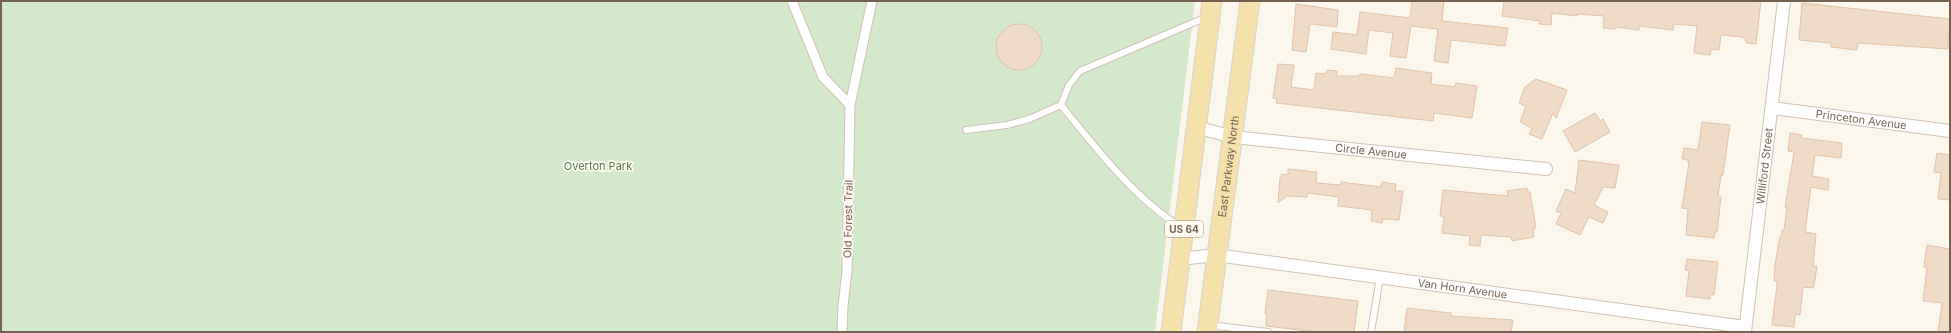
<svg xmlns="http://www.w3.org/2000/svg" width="1951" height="333" font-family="Inter,sans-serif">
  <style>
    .green { fill: #d4e9cb }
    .building { fill: #efdbc6; stroke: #e1c3a7 }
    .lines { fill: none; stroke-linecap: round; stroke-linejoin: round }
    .service-casing { stroke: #cec1b2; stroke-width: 8 }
    .pedestrian-casing { stroke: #cec1b2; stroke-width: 11 }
    .minor-casing { stroke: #cec1b2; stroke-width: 14 }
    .primary-casing { stroke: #d9d3ce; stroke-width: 21 }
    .service { stroke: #fff; stroke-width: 6 }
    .pedestrian { stroke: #fff; stroke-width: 9 }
    .minor { stroke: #fff; stroke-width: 12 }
    .primary { stroke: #f5e1aa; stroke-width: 19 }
    .labels { text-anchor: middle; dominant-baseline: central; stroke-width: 3.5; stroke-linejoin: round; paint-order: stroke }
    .shield { fill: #fefbf3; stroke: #9f9081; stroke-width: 1 }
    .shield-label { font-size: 10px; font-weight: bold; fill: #766250 }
    .street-label { font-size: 11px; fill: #766250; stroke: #fefbf3 }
    .park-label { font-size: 11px; fill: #527b48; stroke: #fefbf3 }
  </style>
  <rect width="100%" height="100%" fill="#fcf7ed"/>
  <!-- green -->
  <path class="green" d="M1 1H1195L1155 332H1Z"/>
  <!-- building -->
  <path class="building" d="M1412 1H1444L1442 21 1508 28 1505 46 1451 40 1448 63 1434 61 1438 29 1411 26 1406 58 1390 56 1393 33 1369 30 1366 54 1331 49 1333 32 1357 35 1360 12 1410 18Z
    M1504 1H1761L1756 44 1747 43 1743 37 1721 35 1719 50 1711 49 1710 55 1694 53 1697 26 1674 24 1673 30 1639 26V30L1616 27 1615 29 1603 28 1604 16 1577 14V16L1552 13 1551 25 1539 24 1540 21 1502 16Z
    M1802 3 1950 19 1948 49 1858 43 1857 50 1831 47V43L1799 40Z
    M1296 4 1338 10 1337 27 1310 24 1306 52 1292 50Z
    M996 47a23 23 0 1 1 46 0a23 23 0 1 1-46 0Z
    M1278 64 1294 65 1291 87 1314 90 1316 73 1326 74 1327 70 1337 71V76H1359L1360 74 1394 78 1396 68 1432 73 1431 84 1455 87 1456 83 1477 86 1472 118 1434 113 1433 121 1276 103 1277 99 1273 98Z
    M1536 79 1567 90 1556 118 1553 113 1542 139 1529 134 1532 128 1520 122 1526 106 1519 103 1525 87Z
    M1595 113 1600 121 1603 119 1610 132 1575 152 1563 131Z
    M1702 122 1730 125 1723 175H1721L1718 197H1721L1717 232H1715L1714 238 1686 235 1688 209 1682 208 1689 163H1688V160L1682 159 1684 148 1698 150Z
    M1790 133 1802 135 1801 138 1842 143 1841 158 1815 155 1812 176 1829 179 1828 190 1811 187 1805 232 1816 234 1813 266H1817L1815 280 1813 288 1803 287 1800 315 1795 314 1794 327 1772 325 1777 284V281H1774L1775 265 1780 236H1782V230H1784L1787 207H1785L1794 152 1788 151Z
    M1937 153 1950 155V200L1938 199 1941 173 1934 172Z
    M1579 160 1619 165 1615 188 1603 187 1594 205 1608 212 1603 223 1589 217 1580 235 1556 224 1561 213 1556 211 1566 189 1575 193Z
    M1288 169 1317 172 1316 183 1341 185V182L1381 187 1382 182 1396 184 1395 191H1403L1399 220 1383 219 1382 223 1371 221 1372 210 1338 206 1339 197 1308 193 1307 197 1287 196 1278 203 1280 177 1282 174 1288 175Z
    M1527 188 1528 192H1530L1536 228H1533L1534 237 1512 241 1511 237 1481 235 1480 246 1469 245 1470 236 1442 233 1444 216H1440L1443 190 1508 196 1507 191Z
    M1927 245 1950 249V332H1938L1942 303 1923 301 1927 268 1924 267Z
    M1687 259 1718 262 1714 295 1710 294V299L1686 296 1689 271 1685 270Z
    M1268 290 1358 301 1354 332H1317L1266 326 1267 314H1265Z
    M1407 308 1451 313V316L1513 320 1511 332H1404Z"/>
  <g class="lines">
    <!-- service casing -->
    <g class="service-casing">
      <path id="service" d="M966 130 1007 125 1029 119 1061 105
        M1181 227C1137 201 1094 146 1061 105L1069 85 1080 71 1207 17
        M1209 325 1268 332
        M1371 332 1380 277"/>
    </g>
    <!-- pedestrian casing -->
    <g class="pedestrian-casing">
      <path id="pedestrian" d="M792 1 823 77 850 105
        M842 332 843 306 847 271 850 105 872 1"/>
    </g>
    <!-- minor casing -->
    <g class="minor-casing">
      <g id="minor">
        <path id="s1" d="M1772 108 1950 131"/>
        <path id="s2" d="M1196 127 1233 137 1546 169"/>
        <path id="s3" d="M1180 259 1216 255 1745 327"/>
        <path id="s4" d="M1745 332 1784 1"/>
      </g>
    </g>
    <!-- primary casing -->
    <g class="primary-casing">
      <g id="primary">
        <path d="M1171 332 1212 1"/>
        <path id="s5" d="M1207 332 1250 1"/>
      </g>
    </g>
    <!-- service -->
    <use href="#service" class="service"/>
    <!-- pedestrian -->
    <use href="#pedestrian" class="pedestrian"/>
    <!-- minor -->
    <use href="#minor" class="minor"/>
    <!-- primary -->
    <use href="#primary" class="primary"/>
  </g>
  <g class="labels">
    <!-- shield labels -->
    <rect class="shield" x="1165" y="221" width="38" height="16" rx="3"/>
    <g class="shield-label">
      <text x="1184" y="229">US 64</text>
    </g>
    <!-- street labels -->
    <g class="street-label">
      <text stroke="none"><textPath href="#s1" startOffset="90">Princeton Avenue</textPath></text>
      <text stroke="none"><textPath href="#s2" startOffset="177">Circle Avenue</textPath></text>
      <text stroke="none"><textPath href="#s5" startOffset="167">East Parkway North</textPath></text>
      <text stroke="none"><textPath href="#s4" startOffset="167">Williford Street</textPath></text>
      <text transform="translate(848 219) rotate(-89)">Old Forest Trail</text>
      <text stroke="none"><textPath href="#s3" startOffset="285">Van Horn Avenue</textPath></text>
    </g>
    <!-- park labels -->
    <g class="park-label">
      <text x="598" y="166">Overton Park</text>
    </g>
  </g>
  <!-- border -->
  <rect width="1951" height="333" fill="none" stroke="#766250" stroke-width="4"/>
</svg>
